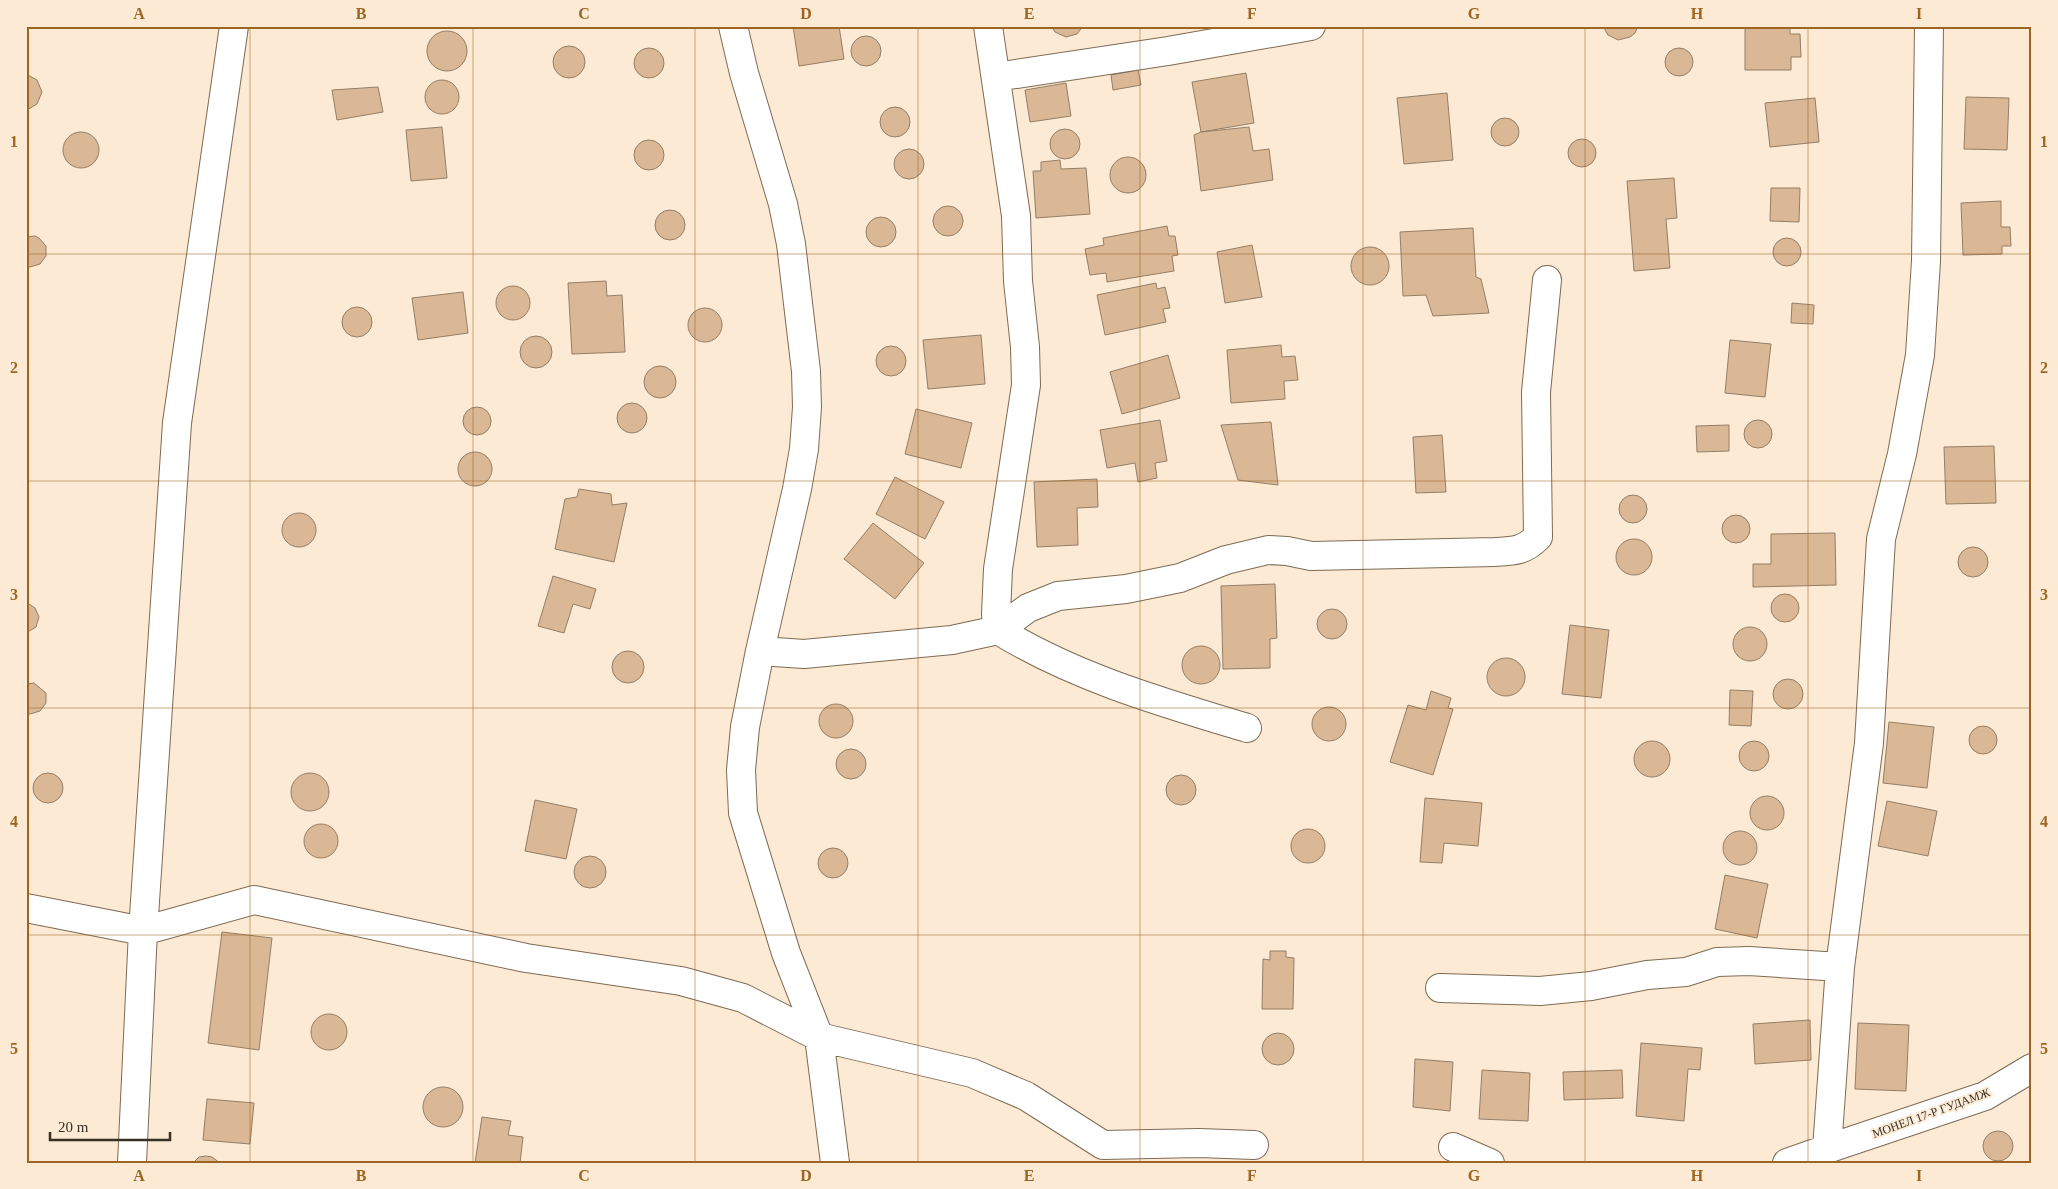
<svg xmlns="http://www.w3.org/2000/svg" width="2058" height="1189" font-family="Georgia,serif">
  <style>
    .building { fill: #dab895; stroke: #947e67 }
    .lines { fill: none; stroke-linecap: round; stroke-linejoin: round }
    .minor-casing { stroke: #7e6b53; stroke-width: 30 }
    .minor { stroke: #fff; stroke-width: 28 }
    .grid { fill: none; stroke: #9d6521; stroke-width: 1; stroke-opacity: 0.55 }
    .labels { text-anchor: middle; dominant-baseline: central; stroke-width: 4; stroke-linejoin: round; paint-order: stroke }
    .street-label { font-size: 12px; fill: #382f25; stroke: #fcead5 }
    .neatline { fill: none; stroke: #9d6521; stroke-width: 2 }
    .grid-label { font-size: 16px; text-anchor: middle; font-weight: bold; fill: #9d6521 }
  </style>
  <rect width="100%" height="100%" fill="#fcead5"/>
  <!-- building -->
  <path class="building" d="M793 26H839L844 59 799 66Z
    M1051 26H1083L1077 34 1066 37 1055 32Z
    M1603 26H1638L1635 33 1630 37 1618 40 1608 35Z
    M1745 26H1790V34H1800L1801 57H1791V70H1745Z
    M427 51a20 20 0 1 1 40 0a20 20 0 1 1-40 0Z
    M851 51a15 15 0 1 1 30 0a15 15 0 1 1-30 0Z
    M553 62a16 16 0 1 1 32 0a16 16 0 1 1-32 0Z
    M1665 62a14 14 0 1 1 28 0a14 14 0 1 1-28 0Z
    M634 63a15 15 0 1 1 30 0a15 15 0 1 1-30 0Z
    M1138 70 1141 85 1113 90 1111 75Z
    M1246 73 1254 123 1201 132 1192 82Z
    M26 74 37 80 42 92 37 104 27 110Z
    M425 97a17 17 0 1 1 34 0a17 17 0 1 1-34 0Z
    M1066 83 1071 116 1030 122 1025 90Z
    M378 87 383 112 337 120 332 90Z
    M1447 93 1453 160 1404 164 1397 98Z
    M1966 97 2009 98 2007 150 1964 149Z
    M1815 98 1819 142 1770 147 1765 103Z
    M880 122a15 15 0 1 1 30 0a15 15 0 1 1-30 0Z
    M1491 132a14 14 0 1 1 28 0a14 14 0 1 1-28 0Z
    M442 127 447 178 411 181 406 130Z
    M1249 127 1253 151 1269 149 1273 180 1201 191 1194 135 1201 132Z
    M1050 144a15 15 0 1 1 30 0a15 15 0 1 1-30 0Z
    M63 150a18 18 0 1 1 36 0a18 18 0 1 1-36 0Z
    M1568 153a14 14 0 1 1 28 0a14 14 0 1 1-28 0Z
    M634 155a15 15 0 1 1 30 0a15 15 0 1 1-30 0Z
    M894 164a15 15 0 1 1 30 0a15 15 0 1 1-30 0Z
    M1110 175a18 18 0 1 1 36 0a18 18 0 1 1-36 0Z
    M1060 160 1061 169 1086 168 1090 214 1036 218 1033 171H1041V162Z
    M1674 178 1677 218 1666 219 1670 268 1634 271 1627 181Z
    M1771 188H1800L1799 222 1770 221Z
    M2001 201V227H2010L2011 246H2002V254L1963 255 1961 203Z
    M933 221a15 15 0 1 1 30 0a15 15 0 1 1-30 0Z
    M655 225a15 15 0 1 1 30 0a15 15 0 1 1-30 0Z
    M866 232a15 15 0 1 1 30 0a15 15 0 1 1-30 0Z
    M1167 226 1169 236H1175L1178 255 1172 256 1174 271 1107 282 1106 273 1090 275 1085 249 1104 245 1103 238Z
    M1473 228 1476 277 1481 279 1489 313 1433 316 1426 295 1403 296 1400 232Z
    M35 236 39 238 46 246V256L40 264 30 267 26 266V237Z
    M1773 252a14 14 0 1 1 28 0a14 14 0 1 1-28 0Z
    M1252 245 1262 297 1225 303 1217 252Z
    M1351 266a19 19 0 1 1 38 0a19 19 0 1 1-38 0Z
    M606 281 607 296 622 295 625 352 572 354 568 283Z
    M1156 283 1157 289 1165 287 1170 308 1163 309 1166 322 1105 335 1097 295Z
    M496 303a17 17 0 1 1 34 0a17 17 0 1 1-34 0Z
    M463 292 468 333 418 340 412 298Z
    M1792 303 1814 305 1813 324 1791 323Z
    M342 322a15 15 0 1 1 30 0a15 15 0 1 1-30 0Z
    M688 325a17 17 0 1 1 34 0a17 17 0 1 1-34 0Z
    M981 335 985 384 928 389 923 340Z
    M520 352a16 16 0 1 1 32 0a16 16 0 1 1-32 0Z
    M1730 340 1771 344 1765 397 1725 393Z
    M1281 345 1282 357 1295 356 1298 380 1284 381 1285 399 1231 403 1227 350Z
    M876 361a15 15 0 1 1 30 0a15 15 0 1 1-30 0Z
    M1168 355 1180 398 1122 414 1110 372Z
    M644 382a16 16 0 1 1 32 0a16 16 0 1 1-32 0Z
    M617 418a15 15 0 1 1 30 0a15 15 0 1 1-30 0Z
    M463 421a14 14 0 1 1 28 0a14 14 0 1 1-28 0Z
    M916 409 972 423 961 468 905 454Z
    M1744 434a14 14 0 1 1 28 0a14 14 0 1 1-28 0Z
    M1160 420 1167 461 1155 463 1157 478 1138 482 1135 463 1107 468 1100 430Z
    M1271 422 1278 485 1238 480 1221 425Z
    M1729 425V451L1697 452 1696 426Z
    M1442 435 1446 492 1416 493 1413 437Z
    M1994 446 1996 503 1946 504 1944 447Z
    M458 469a17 17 0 1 1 34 0a17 17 0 1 1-34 0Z
    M895 477 944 502 925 539 876 514Z
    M1097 479 1098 507 1077 508 1078 545 1037 547 1034 482Z
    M579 489 611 494 612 505 627 503 614 562 555 549 565 499 577 497Z
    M1619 509a14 14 0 1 1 28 0a14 14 0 1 1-28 0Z
    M282 530a17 17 0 1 1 34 0a17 17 0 1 1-34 0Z
    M1722 529a14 14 0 1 1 28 0a14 14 0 1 1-28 0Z
    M873 523 924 563 895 599 844 559Z
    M1835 533 1836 585 1753 587V564H1771V534Z
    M1616 557a18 18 0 1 1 36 0a18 18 0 1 1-36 0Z
    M1958 562a15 15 0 1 1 30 0a15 15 0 1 1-30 0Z
    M553 576 596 589 590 609 573 604 564 633 538 626Z
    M1275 584 1277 638 1270 639V668L1223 669 1221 586Z
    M1771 608a14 14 0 1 1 28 0a14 14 0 1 1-28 0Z
    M26 602 35 608 39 617 36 627 26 633Z
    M1317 624a15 15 0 1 1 30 0a15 15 0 1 1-30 0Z
    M1570 625 1609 630 1601 698 1562 694Z
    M1733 644a17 17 0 1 1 34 0a17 17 0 1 1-34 0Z
    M1182 665a19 19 0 1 1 38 0a19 19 0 1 1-38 0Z
    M612 667a16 16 0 1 1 32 0a16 16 0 1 1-32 0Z
    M1487 677a19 19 0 1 1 38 0a19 19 0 1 1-38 0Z
    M1773 694a15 15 0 1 1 30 0a15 15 0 1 1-30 0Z
    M34 683 46 693V703L40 711 30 714 26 713V684Z
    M1730 690 1753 691 1751 726 1729 725Z
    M1431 691 1451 698 1448 708 1453 709 1433 775 1390 762 1408 705 1426 710Z
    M819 721a17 17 0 1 1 34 0a17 17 0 1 1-34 0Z
    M1312 724a17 17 0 1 1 34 0a17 17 0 1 1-34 0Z
    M1889 722 1934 727 1927 788 1883 783Z
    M1969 740a14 14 0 1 1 28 0a14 14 0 1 1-28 0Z
    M1634 759a18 18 0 1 1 36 0a18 18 0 1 1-36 0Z
    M1739 756a15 15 0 1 1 30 0a15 15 0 1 1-30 0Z
    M836 764a15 15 0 1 1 30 0a15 15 0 1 1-30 0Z
    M291 792a19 19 0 1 1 38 0a19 19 0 1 1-38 0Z
    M33 788a15 15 0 1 1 30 0a15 15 0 1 1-30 0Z
    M1166 790a15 15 0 1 1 30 0a15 15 0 1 1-30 0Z
    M1750 813a17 17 0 1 1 34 0a17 17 0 1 1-34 0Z
    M1425 798 1482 803 1478 846 1444 843 1442 863 1420 862Z
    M535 800 577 809 566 859 525 851Z
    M1887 801 1937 811 1928 856 1878 846Z
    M304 841a17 17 0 1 1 34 0a17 17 0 1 1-34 0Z
    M1291 846a17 17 0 1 1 34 0a17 17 0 1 1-34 0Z
    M1723 848a17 17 0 1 1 34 0a17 17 0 1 1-34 0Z
    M818 863a15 15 0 1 1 30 0a15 15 0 1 1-30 0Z
    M574 872a16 16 0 1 1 32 0a16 16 0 1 1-32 0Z
    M1725 875 1768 884 1757 938 1715 929Z
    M222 932 272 938 259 1050 208 1043Z
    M1270 951H1286V957L1294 958 1293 1009H1262L1263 959 1270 960Z
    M311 1032a18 18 0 1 1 36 0a18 18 0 1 1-36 0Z
    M1810 1020 1811 1060 1755 1064 1753 1024Z
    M1858 1023 1909 1025 1906 1091 1855 1089Z
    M1262 1049a16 16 0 1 1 32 0a16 16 0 1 1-32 0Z
    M1641 1043 1702 1048 1700 1070 1688 1069 1684 1121 1636 1116Z
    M1415 1059 1453 1062 1450 1111 1413 1107Z
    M1482 1070 1530 1073 1528 1121 1479 1119Z
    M1622 1070 1623 1098 1564 1100 1563 1072Z
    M423 1107a20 20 0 1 1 40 0a20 20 0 1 1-40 0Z
    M207 1099 254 1103 250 1144 203 1140Z
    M482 1117 511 1121 508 1135 523 1137 520 1163H475Z
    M1983 1146a15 15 0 1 1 30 0a15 15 0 1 1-30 0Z
    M206 1156 212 1157 220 1163H193L199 1157Z"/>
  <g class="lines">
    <!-- minor casing -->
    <g class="minor-casing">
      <path id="minor" d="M733 26 744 73 783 204 791 244 806 371 807 407 804 449 797 489 760 651 745 727 741 770 743 813 786 953 819 1037 835 1163
        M988 26 1016 216 1018 281 1025 347 1026 385 998 569 996 614 998 630C1074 677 1161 702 1247 728
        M996 77 1168 51 1311 26
        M760 651 804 654 952 640 998 630 1028 608 1058 596 1126 589 1180 578 1226 560 1268 550 1287 551 1311 556 1495 552C1514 551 1524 551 1538 537L1536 392 1547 280
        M26 908 143 931 254 900 526 958 681 981 743 998 819 1037 972 1073 1026 1096 1103 1145 1199 1143 1254 1145
        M1440 988 1540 991 1591 986 1647 975 1686 972 1717 962 1749 961 1840 967
        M1453 1147 1490 1163
        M1827 1149 1985 1096 2032 1068
        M132 1163 143 931 177 423 234 26
        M1787 1163 1827 1149 1840 967 1869 743 1881 539 1902 454 1920 355 1926 261 1929 26"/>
    </g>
    <!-- minor -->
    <use href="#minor" class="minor"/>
  </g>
  <!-- grid -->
  <path class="grid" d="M250 26V1163M473 26V1163M695 26V1163M918 26V1163M1140 26V1163M1363 26V1163M1585 26V1163M1808 26V1163M26 254H2032M26 481H2032M26 708H2032M26 935H2032"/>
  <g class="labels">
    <!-- street labels -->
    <g class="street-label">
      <text transform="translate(1931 1113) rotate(-20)">МОНЕЛ 17-Р ГУДАМЖ</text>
    </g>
  </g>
  <!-- border -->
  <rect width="2058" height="1189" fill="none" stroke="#fcead5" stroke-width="55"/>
  <!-- scale -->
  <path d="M50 1132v8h120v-8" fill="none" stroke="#382f25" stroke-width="2.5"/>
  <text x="58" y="1132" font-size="15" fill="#382f25" stroke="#fcead5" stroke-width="4" paint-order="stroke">20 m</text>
  <rect x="28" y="28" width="2002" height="1134" class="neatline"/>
  <g class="grid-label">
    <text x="139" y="19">A</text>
    <text x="361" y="19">B</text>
    <text x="584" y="19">C</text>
    <text x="806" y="19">D</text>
    <text x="1029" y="19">E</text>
    <text x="1252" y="19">F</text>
    <text x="1474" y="19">G</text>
    <text x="1697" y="19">H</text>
    <text x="1919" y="19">I</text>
    <text x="14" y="147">1</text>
    <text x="2044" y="147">1</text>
    <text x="14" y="373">2</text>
    <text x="2044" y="373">2</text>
    <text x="14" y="600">3</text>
    <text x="2044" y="600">3</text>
    <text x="14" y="827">4</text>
    <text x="2044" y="827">4</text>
    <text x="14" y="1054">5</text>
    <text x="2044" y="1054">5</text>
    <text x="139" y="1181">A</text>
    <text x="361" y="1181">B</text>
    <text x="584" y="1181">C</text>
    <text x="806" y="1181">D</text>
    <text x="1029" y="1181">E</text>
    <text x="1252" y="1181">F</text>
    <text x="1474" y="1181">G</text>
    <text x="1697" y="1181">H</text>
    <text x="1919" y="1181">I</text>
  </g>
</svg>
